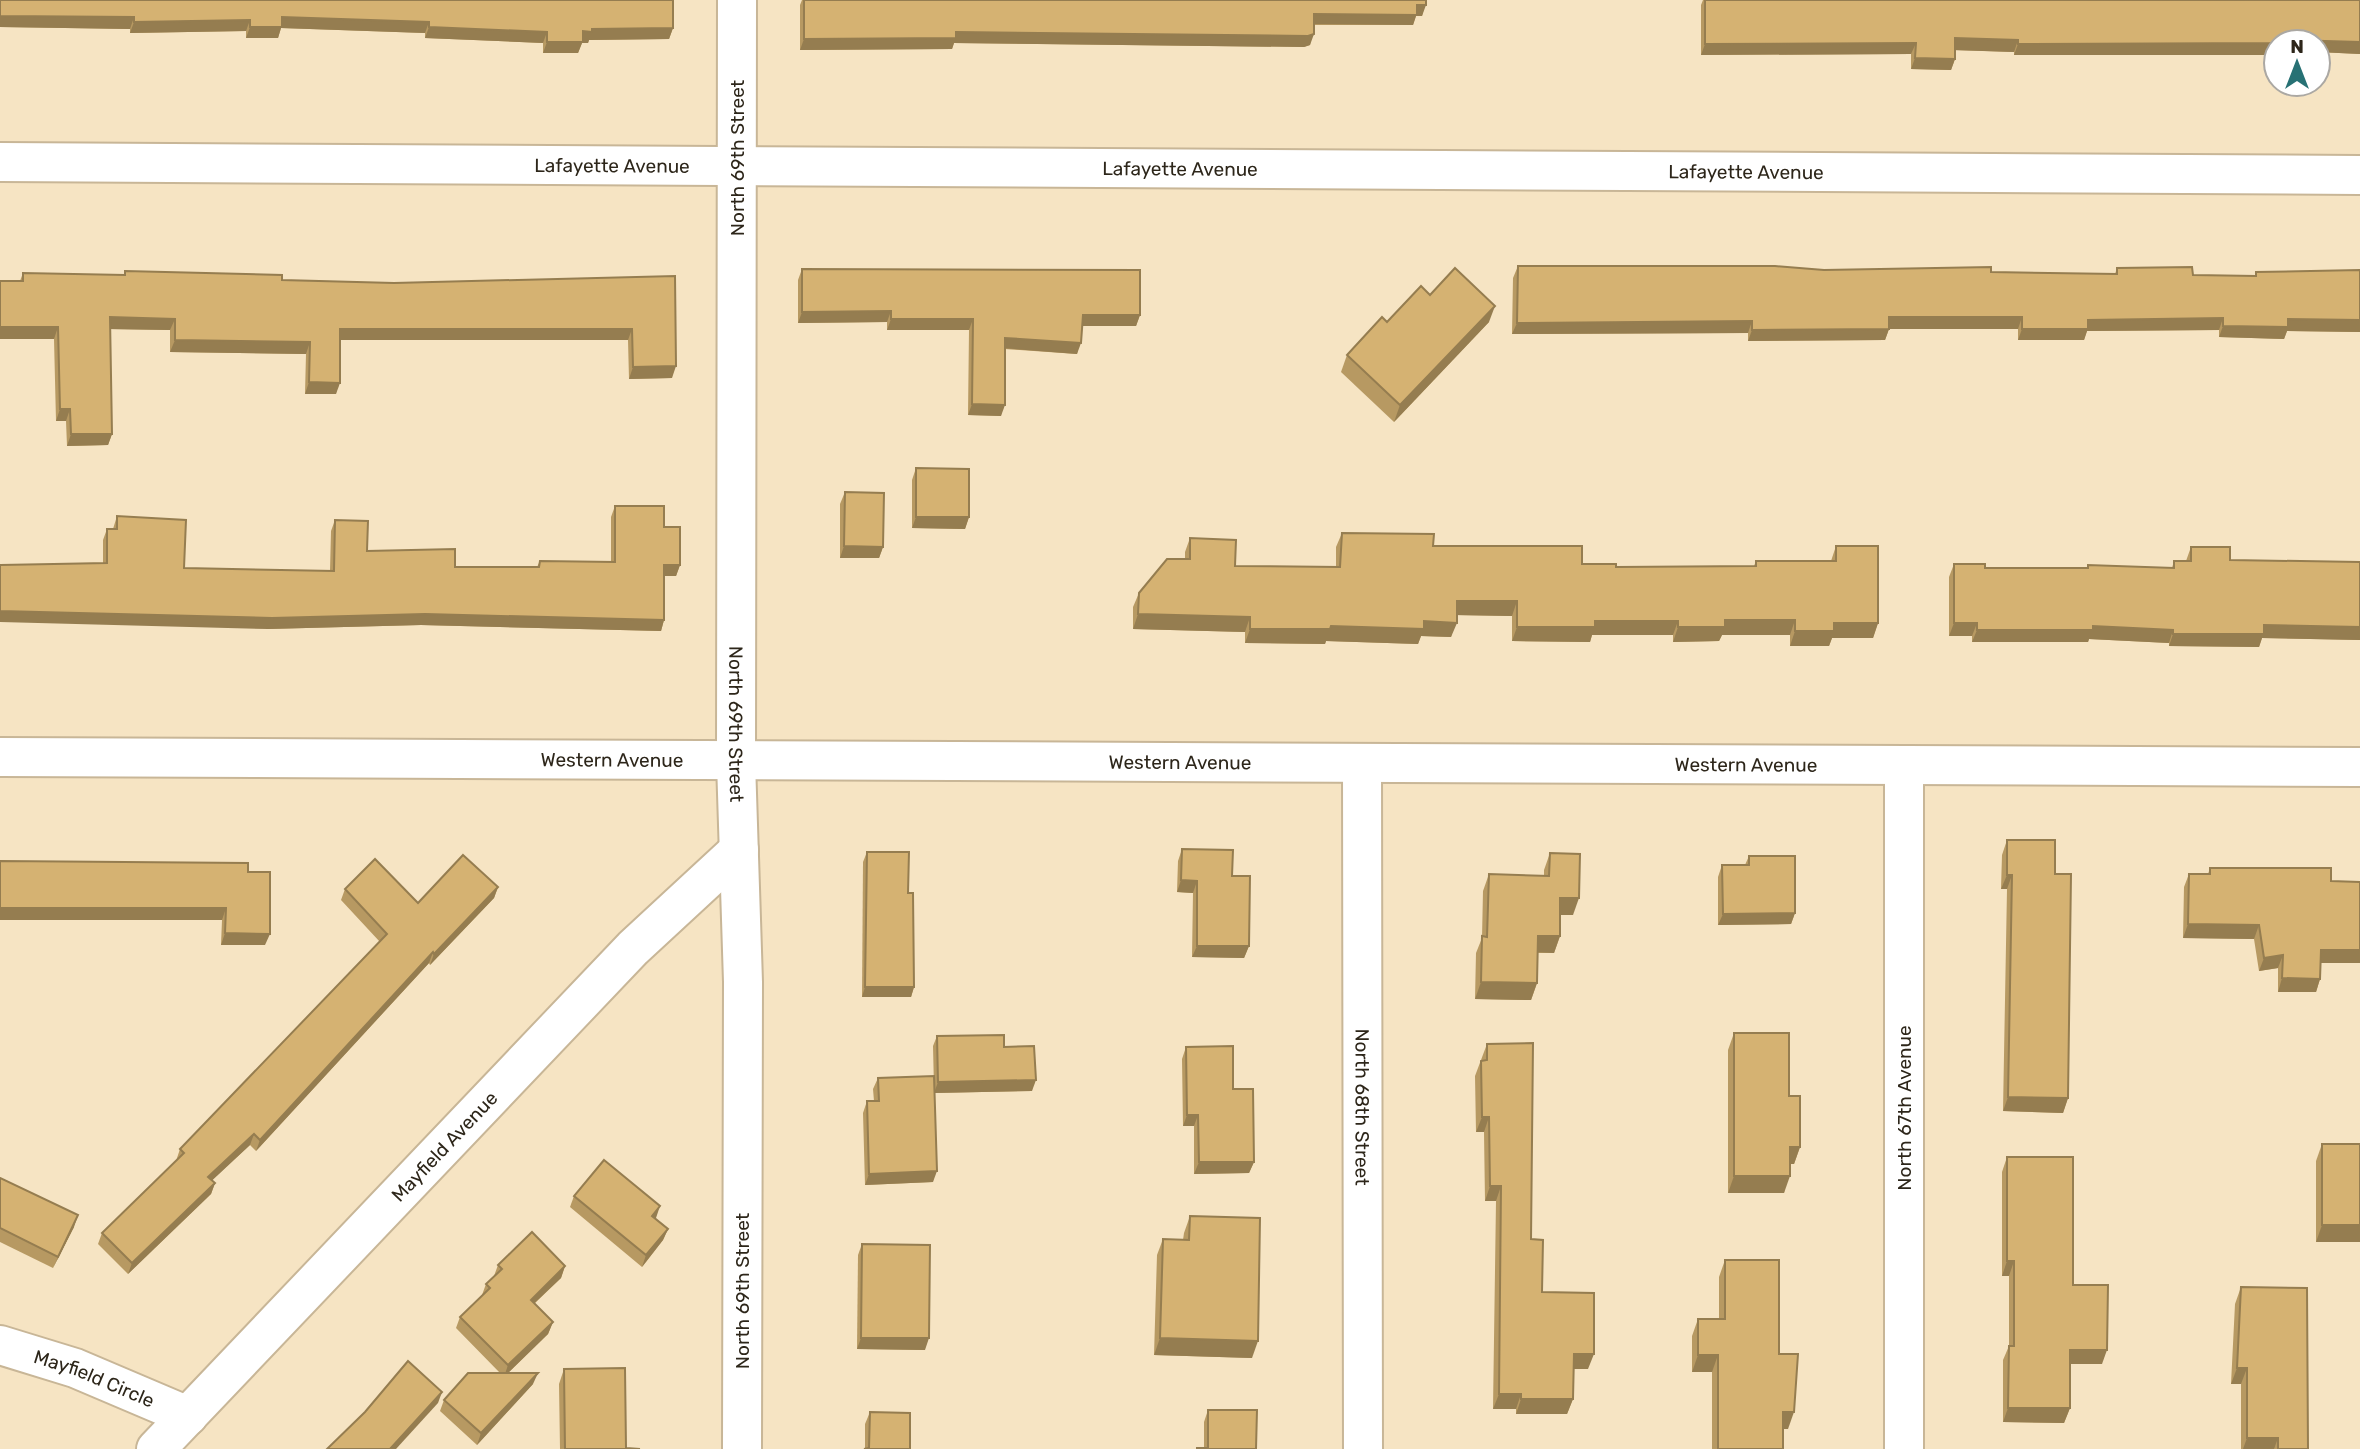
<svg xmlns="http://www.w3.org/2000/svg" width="2360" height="1449" font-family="Rubik,sans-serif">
  <rect width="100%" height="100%" fill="#f6e4c3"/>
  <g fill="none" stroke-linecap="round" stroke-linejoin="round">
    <!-- street casing -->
    <g stroke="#c8b697" stroke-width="42">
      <g id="street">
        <path id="s1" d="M737,0L736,762L743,982L742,1449"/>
        <path id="s2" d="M0,162L2360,175"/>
        <path id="s3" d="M1362,764L1363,1449"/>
        <path id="s4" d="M0,1345L75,1368L188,1416"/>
        <path id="s5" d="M156,1449L633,948L739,850"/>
        <polyline points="1904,1449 1904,767"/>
      </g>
    </g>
    <!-- secondary casing -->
    <g stroke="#c8b697" stroke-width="42">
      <g id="secondary">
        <path id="s6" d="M0,757L2360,767"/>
      </g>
    </g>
    <!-- street -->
    <use href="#street" stroke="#fff" stroke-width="38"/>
    <!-- secondary -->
    <use href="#secondary" stroke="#fff" stroke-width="38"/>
  </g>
  <!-- wall -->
  <g fill="#b79962">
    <polygon points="0,0 673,28 669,39 589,40 588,43 582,43 578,53 543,53 543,43 425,38 425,33 281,28 278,38 246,38 246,31 130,33 130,29 0,27"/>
    <polygon points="802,0 1426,0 1422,16 1416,16 1413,25 1314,25 1310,45 1304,47 954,43 952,49 800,50 800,5"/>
    <polygon points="1703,0 2360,0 2360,54 2318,52 2318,42 2014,55 2014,52 1955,50 1955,59 1951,70 1911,69 1911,54 1701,55 1701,5"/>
    <polygon points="1518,266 2115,274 2117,268 2193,275 2255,276 2256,272 2360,270 2360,332 2287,331 2284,339 2219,337 2219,330 2087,331 2084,340 2018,340 2018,329 1889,329 1885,340 1748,341 1748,333 1512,334 1513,278"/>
    <polygon points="802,269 1140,315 1136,326 1082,326 1077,354 1005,349 1001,416 968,415 969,330 887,330 887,322 798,323 798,280"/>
    <polygon points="125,271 282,280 394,283 675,276 672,378 629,379 628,340 340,340 336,394 305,394 306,354 170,352 170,330 110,329 112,434 108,445 67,446 66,421 56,421 54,339 0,339 0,281 20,281 23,273 124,275"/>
    <polygon points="1430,295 1489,322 1394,422 1341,372 1347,355 1387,322"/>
    <polygon points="916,468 969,517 965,529 912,528 912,480"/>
    <polygon points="845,492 883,547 879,558 840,558 840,504"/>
    <polygon points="615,506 664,527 680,565 676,576 664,576 664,620 661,631 421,625 268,629 103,563 103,540 107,529 113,529 117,516 184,568 330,571 331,531 335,520 367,551 455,567 537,567 540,561 611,562 611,517"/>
    <polygon points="1342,533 1433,546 1616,567 1754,566 1756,561 1831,561 1836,546 1878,623 1873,638 1832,638 1829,646 1790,646 1790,635 1722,635 1719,641 1673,642 1673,635 1592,635 1590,642 1512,641 1512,616 1457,615 1451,637 1421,636 1418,644 1326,641 1325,644 1245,643 1245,632 1133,629 1133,607 1139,593 1185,559 1185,552 1190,538 1235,566 1336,567 1336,547"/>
    <polygon points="2191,547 2230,560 2360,562 2360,640 2262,638 2259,647 2169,646 2169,643 2089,639 2088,642 1972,642 1972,636 1949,636 1949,577 1954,564 1985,568 2087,568 2088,565 2172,568 2174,561 2186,561"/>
    <polygon points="2007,840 2055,874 2068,1098 2063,1113 2003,1111 2007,889 2001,889 2002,855"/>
    <polygon points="1182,849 1232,876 1249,946 1244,958 1192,957 1193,893 1177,892 1178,861"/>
    <polygon points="867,852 914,987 911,997 862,997 863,862"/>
    <polygon points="1550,853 1573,915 1560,915 1560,936 1554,953 1538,953 1537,983 1531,1000 1475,999 1476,953 1482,938 1483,891 1489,874 1544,876 1544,870"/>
    <polygon points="1749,856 1795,913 1791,924 1718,925 1718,877 1722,865 1745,865"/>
    <polygon points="2210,868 2331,881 2321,963 2320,979 2316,992 2278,992 2278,968 2259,971 2254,939 2183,938 2184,887 2189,874 2208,874"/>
    <polygon points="248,872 265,945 221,945 222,920 0,920"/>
    <polygon points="498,887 494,898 430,965 429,963 256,1151 250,1145 212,1180 215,1183 211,1194 128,1274 98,1244 102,1233 176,1161 180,1149 380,942 341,900 345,889 418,903"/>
    <polygon points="1734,1033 1789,1096 1800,1147 1794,1164 1790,1164 1784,1193 1728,1193 1728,1050"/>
    <polygon points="937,1036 1004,1047 1032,1091 934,1093 933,1182 865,1185 863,1113 867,1101 874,1101 873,1089 878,1078 934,1088 933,1046"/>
    <polygon points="1487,1044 1542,1292 1588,1369 1574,1369 1573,1399 1567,1414 1516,1414 1516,1409 1493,1409 1496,1201 1485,1201 1484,1132 1476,1132 1475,1076"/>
    <polygon points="1186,1047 1233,1089 1254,1162 1249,1173 1194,1174 1194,1126 1183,1126 1182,1059"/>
    <polygon points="2322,1144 2360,1242 2316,1242 2316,1161"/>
    <polygon points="2007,1157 2073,1285 2102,1364 2070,1364 2070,1408 2064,1423 2003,1422 2003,1360 2009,1346 2009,1276 2002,1276 2002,1172"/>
    <polygon points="0,1178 74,1227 53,1268 0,1242"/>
    <polygon points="574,1196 655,1218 668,1229 663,1240 642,1267 570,1207"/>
    <polygon points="1190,1216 1252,1358 1154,1355 1157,1255 1163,1239 1183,1240 1184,1233"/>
    <polygon points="862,1244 925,1350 857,1349 858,1255"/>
    <polygon points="1725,1260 1779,1354 1788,1429 1783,1429 1783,1449 1712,1449 1712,1372 1692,1372 1692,1336 1698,1319 1719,1319 1719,1277"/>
    <polygon points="498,1265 565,1266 561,1278 534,1304 553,1322 548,1334 508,1373 533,1384 477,1445 440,1411 444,1400 500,1373 456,1328 460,1317 482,1295 486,1284 494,1276"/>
    <polygon points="2241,1287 2308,1449 2241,1449 2241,1384 2231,1384 2235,1304"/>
    <polygon points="564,1369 626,1448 640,1449 560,1449 559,1384"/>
    <polygon points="1208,1410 1256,1449 1204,1448 1204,1422"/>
    <polygon points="870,1412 910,1449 865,1448 865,1424"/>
  </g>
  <!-- shaded-wall -->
  <g fill="#957d50">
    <polygon points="1417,5 1426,5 1422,16 1416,16 1413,25 1311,24 1314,14"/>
    <polygon points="0,16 134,17 130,29 0,27"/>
    <polygon points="282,17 429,22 425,33 281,28 278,38 246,38 250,27"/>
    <polygon points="250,20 246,31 130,33 134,22"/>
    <polygon points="429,27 547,32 543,43 425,38"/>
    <polygon points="673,28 669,39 589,40 588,43 582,43 578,53 543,53 547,42 592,29"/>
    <polygon points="956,32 1314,34 1310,45 1304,47 954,43 952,49 800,50 804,39"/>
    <polygon points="1955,38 2018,40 2014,52 1951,50"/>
    <polygon points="2291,40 2360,42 2360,54 2318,52 2318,42 2290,42"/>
    <polygon points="1916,43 1911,54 1701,55 1705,44"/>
    <polygon points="2276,43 2276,55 2014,55 2018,44"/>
    <polygon points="1915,58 1955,59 1951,70 1911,69"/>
    <polygon points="1495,306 1489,322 1394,422 1400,405"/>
    <polygon points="891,311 887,322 798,323 802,312"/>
    <polygon points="1083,315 1140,315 1136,326 1079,326"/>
    <polygon points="110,317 175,319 170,330 106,329"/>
    <polygon points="1889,317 2022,317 2018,329 1889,329 1885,340 1748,341 1752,330"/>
    <polygon points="2223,318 2219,330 2087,331 2084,340 2018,340 2022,329 2088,320"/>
    <polygon points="891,319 973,319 969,330 887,330"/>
    <polygon points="2288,319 2360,320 2360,332 2287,331 2284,339 2219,337 2223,326"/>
    <polygon points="1752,321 1748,333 1512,334 1517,323"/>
    <polygon points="0,327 58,327 54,339 0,339"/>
    <polygon points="340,329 632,329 628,340 336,340"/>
    <polygon points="1005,338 1081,343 1077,354 1001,348"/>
    <polygon points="175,340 310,342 306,354 170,352"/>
    <polygon points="676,366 672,378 629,379 633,367"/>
    <polygon points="309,382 340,383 336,394 305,394"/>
    <polygon points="972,404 1005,405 1001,416 968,415"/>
    <polygon points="60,409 70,409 66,421 56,421"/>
    <polygon points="71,434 112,434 108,445 67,446"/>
    <polygon points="916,517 969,517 965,529 912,528"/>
    <polygon points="844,546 883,547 879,558 840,558"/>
    <polygon points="664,565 680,565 676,576 661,576"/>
    <polygon points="1457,601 1517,601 1512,616 1452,615"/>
    <polygon points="0,611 425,614 664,620 661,631 421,625 268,629 0,622"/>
    <polygon points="1138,614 1250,617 1245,632 1133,629"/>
    <polygon points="1725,620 1795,620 1790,635 1722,635 1719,641 1673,642 1678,627"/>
    <polygon points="1424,621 1457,623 1451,637 1421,636 1418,644 1326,641 1325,644 1245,643 1250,629"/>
    <polygon points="1595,621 1678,621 1673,635 1592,635 1590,642 1512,641 1517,627"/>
    <polygon points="1834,623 1878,623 1873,638 1832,638 1829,646 1790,646 1795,631"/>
    <polygon points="1954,623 1977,623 1972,636 1949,636"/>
    <polygon points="2264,625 2360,627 2360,640 2262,638 2259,647 2169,646 2173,634"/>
    <polygon points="2093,626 2173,630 2169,643 2089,639 2088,642 1972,642 1977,630"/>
    <polygon points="2007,875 2012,875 2007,889 2001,889"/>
    <polygon points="1181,880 1197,881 1193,893 1177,892"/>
    <polygon points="498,887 494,898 430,965 434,954"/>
    <polygon points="1560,898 1579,898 1573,915 1554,915"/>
    <polygon points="0,908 226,908 222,920 0,920"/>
    <polygon points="1795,913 1791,924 1718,925 1723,914"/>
    <polygon points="2188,924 2259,925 2254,939 2183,938"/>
    <polygon points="225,933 270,934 265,945 221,945"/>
    <polygon points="1538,936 1560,936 1554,953 1532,952"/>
    <polygon points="1197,946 1249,946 1244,958 1192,957"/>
    <polygon points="2321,950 2360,950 2360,963 2316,963"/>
    <polygon points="433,952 429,963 256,1151 260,1140"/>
    <polygon points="2283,955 2278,968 2259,971 2264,958"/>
    <polygon points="2282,978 2320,979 2316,992 2278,992"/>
    <polygon points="1481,982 1537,983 1531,1000 1475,999"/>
    <polygon points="865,987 914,987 911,997 862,997"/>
    <polygon points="1036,1080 1032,1091 934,1093 938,1082"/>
    <polygon points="2008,1097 2068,1098 2063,1113 2003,1111"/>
    <polygon points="1187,1115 1198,1115 1194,1126 1183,1126"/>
    <polygon points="1482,1117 1489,1117 1484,1132 1476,1132"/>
    <polygon points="254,1134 250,1145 204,1188 208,1177"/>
    <polygon points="1790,1147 1800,1147 1794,1164 1784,1164"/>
    <polygon points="1199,1162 1254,1162 1249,1173 1194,1174"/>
    <polygon points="937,1171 933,1182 865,1185 869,1174"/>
    <polygon points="1734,1176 1790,1176 1784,1193 1728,1193"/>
    <polygon points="215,1183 211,1194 128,1274 132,1263"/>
    <polygon points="1490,1186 1501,1186 1496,1201 1485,1201"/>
    <polygon points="660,1206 656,1218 648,1227 652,1216"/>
    <polygon points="78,1215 74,1227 53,1268 58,1257"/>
    <polygon points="2322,1225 2360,1225 2360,1242 2316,1242"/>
    <polygon points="668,1229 663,1240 642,1267 646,1255"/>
    <polygon points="2007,1261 2014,1261 2009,1276 2002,1276"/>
    <polygon points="565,1266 561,1278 526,1311 531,1300"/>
    <polygon points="553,1322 548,1334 504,1377 508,1365"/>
    <polygon points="861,1338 929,1338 925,1350 857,1349"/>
    <polygon points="1160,1338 1258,1341 1252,1358 1154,1355"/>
    <polygon points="2070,1350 2107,1350 2102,1364 2065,1364"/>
    <polygon points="1574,1354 1594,1354 1588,1369 1568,1369"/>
    <polygon points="1698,1355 1718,1355 1712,1372 1692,1372"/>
    <polygon points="2237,1368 2247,1368 2241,1384 2231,1384"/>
    <polygon points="538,1373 533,1384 477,1445 481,1433"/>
    <polygon points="442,1392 438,1403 396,1449 390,1449"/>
    <polygon points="1499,1394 1521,1394 1516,1409 1493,1409"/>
    <polygon points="1521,1399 1573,1399 1567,1414 1516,1414"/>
    <polygon points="2008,1408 2070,1408 2064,1423 2003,1422"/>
    <polygon points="1783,1412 1794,1412 1788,1429 1777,1429"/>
    <polygon points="2247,1438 2278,1438 2274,1449 2243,1449"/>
  </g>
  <!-- building -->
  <g fill="#d5b272" stroke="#957d50" stroke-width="2">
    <polygon points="0,0 673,0 673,28 592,29 592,32 583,31 583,42 547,42 547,32 429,27 429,22 282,17 282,27 250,27 250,20 134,22 134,17 0,16"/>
    <polygon points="804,0 1426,0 1426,5 1417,5 1417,15 1314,14 1314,34 1308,36 956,32 956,38 804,39"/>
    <polygon points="1705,0 2360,0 2360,42 2291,40 2291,42 2276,42 2276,43 2018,44 2018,40 1955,38 1955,59 1915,58 1916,43 1705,44"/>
    <polygon points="1518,266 1775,266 1824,270 1991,267 1991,272 2117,274 2117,268 2192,267 2193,275 2256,276 2256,272 2360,270 2360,320 2288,319 2288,327 2223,326 2223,318 2088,320 2088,329 2022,329 2022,317 1889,317 1889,329 1752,330 1752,321 1517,323"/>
    <polygon points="1455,268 1495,306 1400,405 1347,355 1382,317 1387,322 1421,286 1430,295"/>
    <polygon points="802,269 1140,270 1140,315 1083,315 1081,343 1005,338 1005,405 972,404 973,319 891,319 891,311 802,312"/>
    <polygon points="125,271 282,275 282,280 394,283 675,276 676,366 633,367 632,329 340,329 340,383 309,382 310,342 175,340 175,319 110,317 112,434 71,434 70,409 60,409 58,327 0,327 0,281 23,281 23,273 125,275"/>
    <polygon points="916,468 969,469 969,517 916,517"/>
    <polygon points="845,492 884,493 883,547 844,546"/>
    <polygon points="615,506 664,506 664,527 680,527 680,565 664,565 664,620 425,614 272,618 0,611 0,565 107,563 107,529 117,529 117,516 186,520 184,568 334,571 335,520 368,521 367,551 455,549 455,567 539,567 540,561 615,562"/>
    <polygon points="1342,533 1434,534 1433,546 1582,546 1582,564 1616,564 1616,567 1756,566 1756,561 1836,561 1836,546 1878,546 1878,623 1834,623 1834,631 1795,631 1795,620 1725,620 1725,627 1678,627 1678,621 1595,621 1595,627 1517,627 1517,601 1457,601 1457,623 1424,621 1424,629 1331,626 1330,629 1250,629 1250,617 1138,614 1139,593 1167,559 1190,559 1190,538 1236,540 1235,566 1340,567"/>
    <polygon points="2191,547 2230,547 2230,560 2360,562 2360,627 2264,625 2264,634 2173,634 2173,630 2093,626 2093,630 1977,630 1977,623 1954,623 1954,564 1985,564 1985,568 2088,568 2088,565 2174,568 2174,561 2191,561"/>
    <polygon points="2007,840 2055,840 2055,874 2071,874 2068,1098 2008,1097 2012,875 2007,875"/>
    <polygon points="1182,849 1233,850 1232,876 1250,876 1249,946 1197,946 1197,881 1181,880"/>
    <polygon points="867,852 909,852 908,893 913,893 914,987 865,987"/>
    <polygon points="1550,853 1580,854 1579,898 1560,898 1560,936 1538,936 1537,983 1481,982 1482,936 1487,937 1489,874 1549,876"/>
    <polygon points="463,855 498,887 434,954 433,952 260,1140 254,1134 208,1177 215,1183 132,1263 102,1233 184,1153 180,1149 387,934 345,889 375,859 418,903"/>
    <polygon points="1749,856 1795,856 1795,913 1723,914 1722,865 1749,865"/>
    <polygon points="0,861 248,863 248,872 270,872 270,934 225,933 226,908 0,908"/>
    <polygon points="2210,868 2331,868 2331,881 2360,882 2360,950 2321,950 2320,979 2282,978 2283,955 2264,958 2259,925 2188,924 2189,874 2210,874"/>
    <polygon points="1734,1033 1789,1033 1789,1096 1800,1096 1800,1147 1790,1147 1790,1176 1734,1176"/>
    <polygon points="1004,1035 1004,1047 1034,1046 1036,1080 938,1082 937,1036"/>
    <polygon points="1533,1043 1531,1239 1543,1240 1542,1292 1594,1293 1594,1354 1574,1354 1573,1399 1521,1399 1521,1394 1499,1394 1501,1186 1490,1186 1489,1117 1482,1117 1481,1061 1487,1060 1487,1044"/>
    <polygon points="1233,1046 1233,1089 1253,1089 1254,1162 1199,1162 1198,1115 1187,1115 1186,1047"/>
    <polygon points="934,1076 937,1171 869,1174 867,1101 879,1101 878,1078"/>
    <rect x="2322" y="1144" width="38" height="81"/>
    <polygon points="2007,1157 2073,1157 2073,1285 2108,1285 2107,1350 2070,1350 2070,1408 2008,1408 2009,1346 2014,1346 2014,1261 2007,1261"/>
    <polygon points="604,1160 660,1206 652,1216 668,1229 646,1255 574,1196"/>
    <polygon points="0,1178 78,1215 58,1257 0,1228"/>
    <polygon points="1190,1216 1260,1218 1258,1341 1160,1338 1163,1239 1189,1240"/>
    <polygon points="532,1232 565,1266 531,1300 553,1322 508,1365 460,1317 490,1288 486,1284 502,1269 498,1265"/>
    <polygon points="862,1244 930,1245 929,1338 861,1338"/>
    <polygon points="1725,1260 1779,1260 1779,1354 1798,1354 1794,1412 1783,1412 1783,1449 1718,1449 1718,1355 1698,1355 1698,1319 1725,1319"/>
    <polygon points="2241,1287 2307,1288 2308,1449 2278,1449 2278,1438 2247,1438 2247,1368 2237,1368"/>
    <polygon points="408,1361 442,1392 390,1449 327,1449 365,1412"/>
    <polygon points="625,1368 626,1448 640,1449 565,1449 564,1369"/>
    <polygon points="468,1373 538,1373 481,1433 444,1400"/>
    <polygon points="1208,1410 1257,1410 1256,1449 1197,1449 1197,1448 1208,1448"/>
    <polygon points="870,1412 910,1413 910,1449 864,1449 869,1448"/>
  </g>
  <g text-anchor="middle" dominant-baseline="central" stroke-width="6" stroke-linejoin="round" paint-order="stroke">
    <!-- street labels -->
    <g font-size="19" fill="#2d261a" stroke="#fff">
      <text transform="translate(737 158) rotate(-90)">North 69th Street</text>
      <text stroke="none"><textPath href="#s2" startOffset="612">Lafayette Avenue</textPath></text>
      <text stroke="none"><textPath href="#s2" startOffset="1180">Lafayette Avenue</textPath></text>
      <text stroke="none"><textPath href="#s2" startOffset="1746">Lafayette Avenue</textPath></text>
      <text stroke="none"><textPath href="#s1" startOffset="724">North 69th Street</textPath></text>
      <text stroke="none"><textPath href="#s6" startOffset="612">Western Avenue</textPath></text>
      <text stroke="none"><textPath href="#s6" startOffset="1180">Western Avenue</textPath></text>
      <text stroke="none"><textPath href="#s6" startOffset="1746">Western Avenue</textPath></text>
      <text stroke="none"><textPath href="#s3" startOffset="343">North 68th Street</textPath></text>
      <text transform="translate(1904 1108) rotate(-90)">North 67th Avenue</text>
      <text stroke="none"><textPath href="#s5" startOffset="418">Mayfield Avenue</textPath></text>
      <text transform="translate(742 1291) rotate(-90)">North 69th Street</text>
      <text stroke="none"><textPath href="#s4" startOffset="100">Mayfield Circle</textPath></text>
    </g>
  </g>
  <!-- north arrow -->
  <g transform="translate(2297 63)"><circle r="33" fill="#ffffff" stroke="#aba8a3" stroke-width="2"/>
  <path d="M0-5L12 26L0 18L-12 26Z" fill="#277174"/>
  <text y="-10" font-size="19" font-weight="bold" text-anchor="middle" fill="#2d261a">N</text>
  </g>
</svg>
